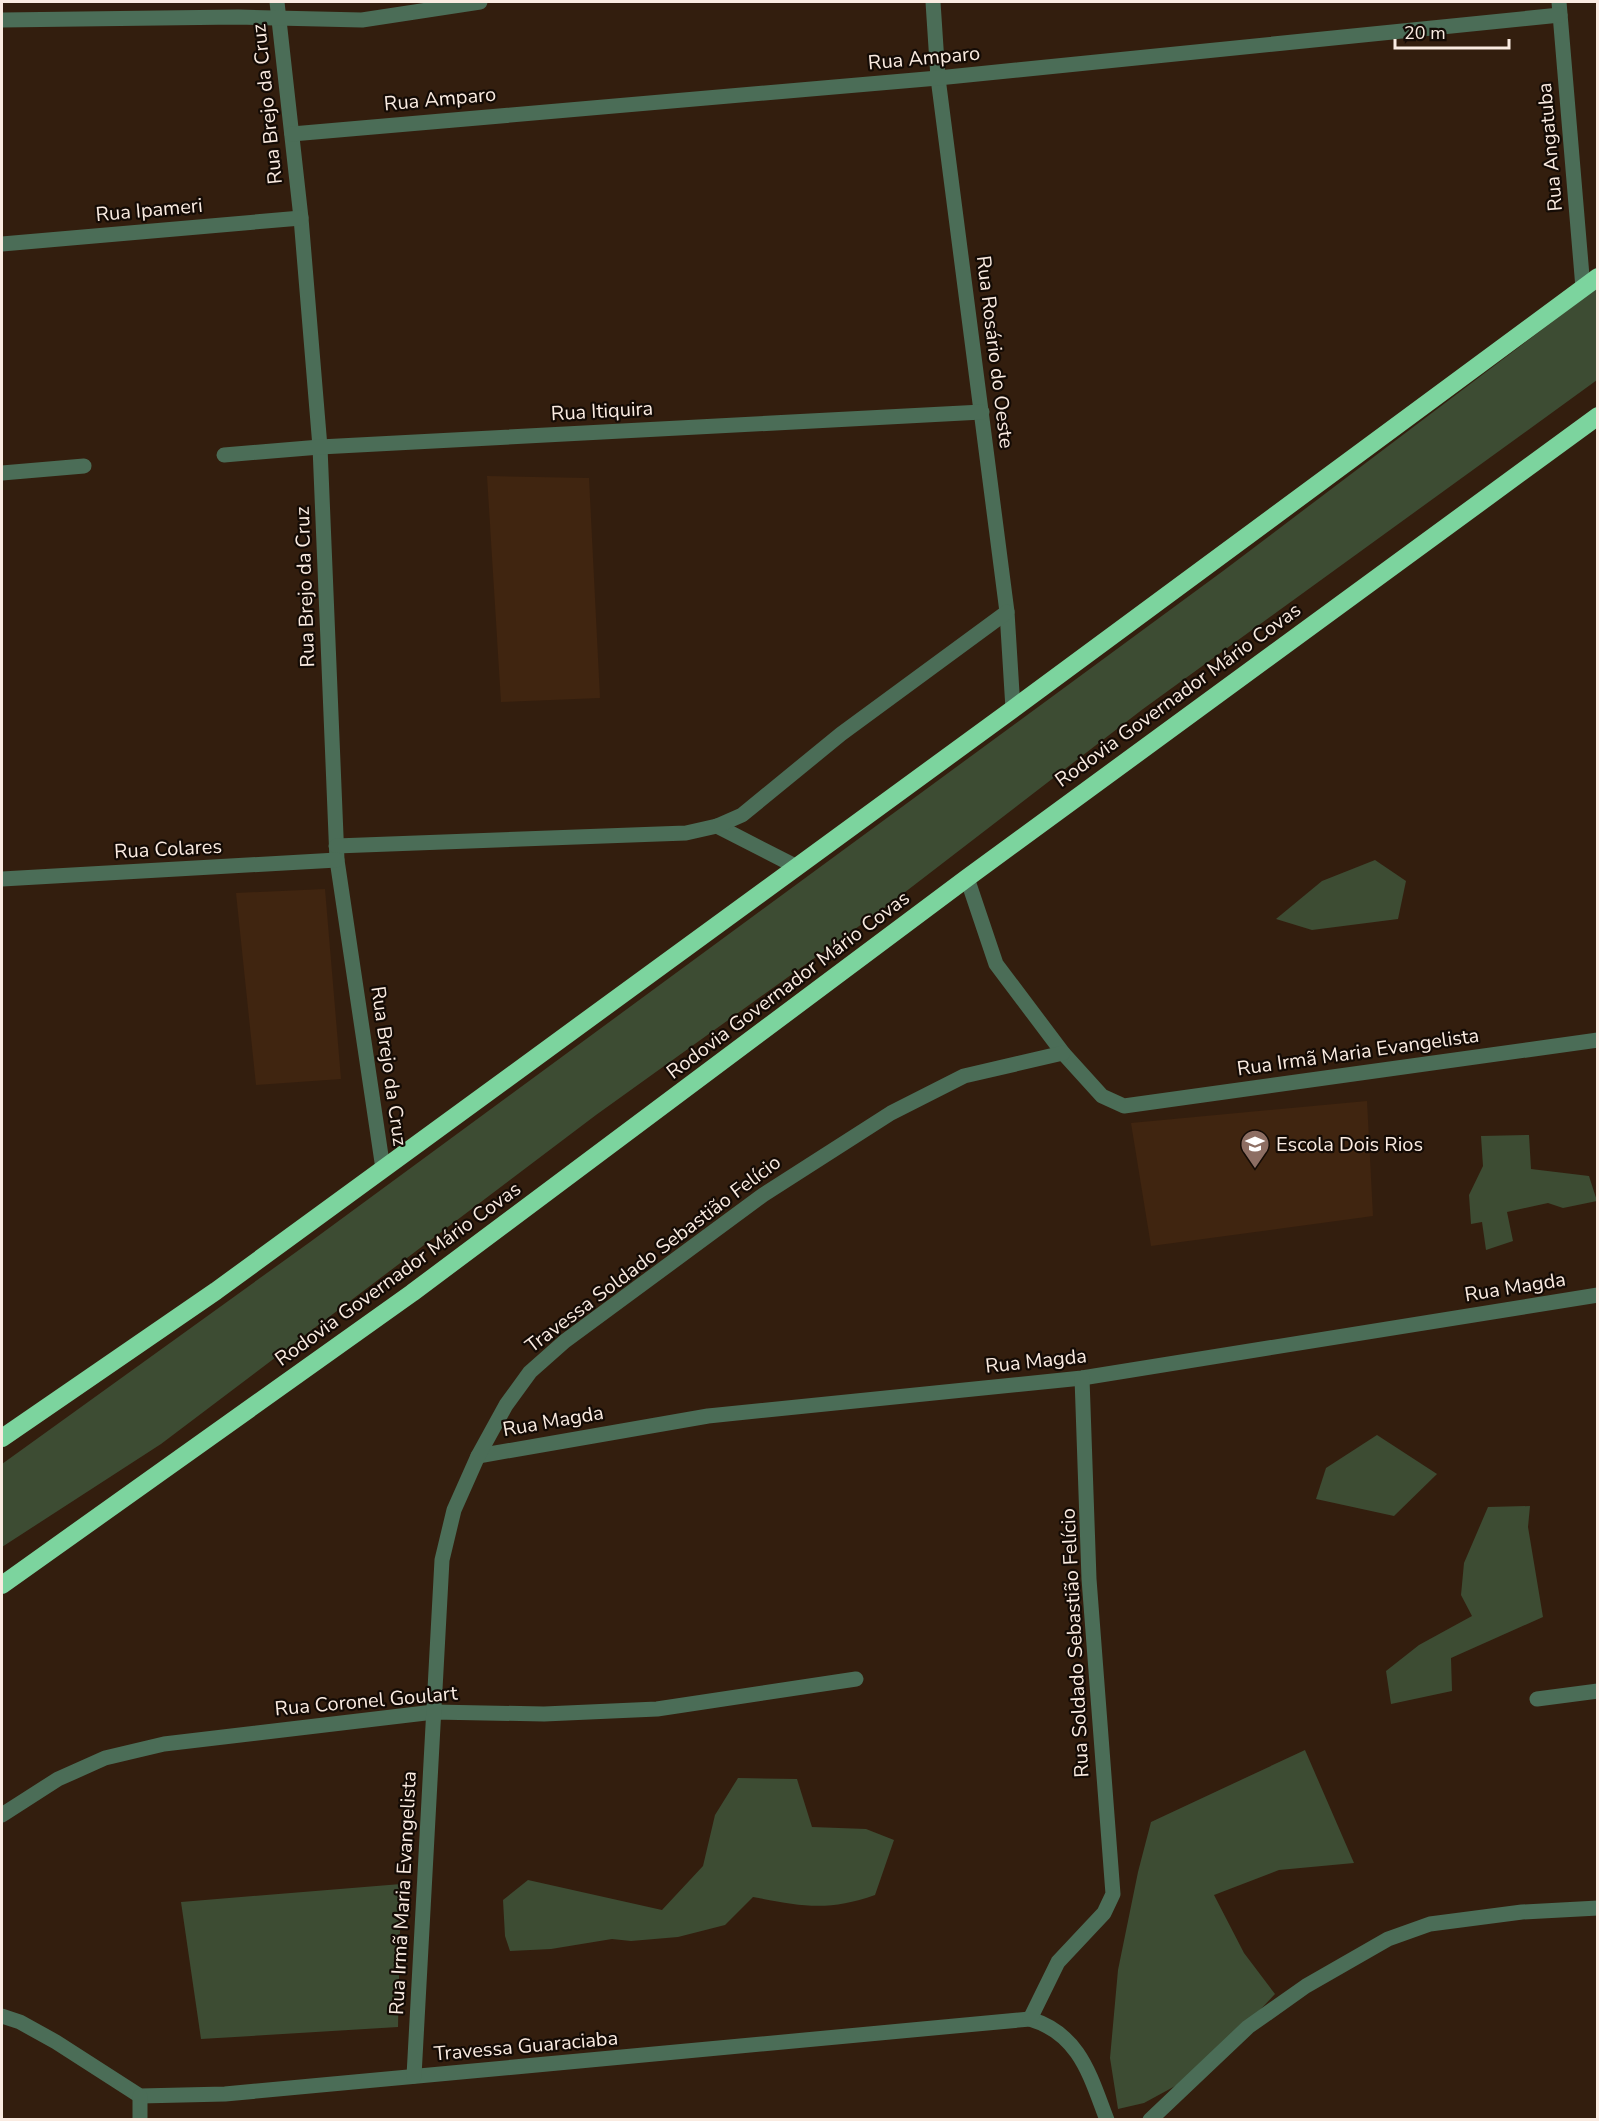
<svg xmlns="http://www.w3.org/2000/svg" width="1599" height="2121" font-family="'Nunito Sans',sans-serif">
  <rect width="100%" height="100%" fill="#331e0e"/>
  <!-- built -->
  <g fill="#402510">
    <polygon points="487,476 589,478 600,698 501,702"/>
    <polygon points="325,889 341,1079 256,1085 236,893"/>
    <polygon points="1367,1101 1373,1216 1151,1246 1131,1123"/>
  </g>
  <!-- green -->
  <g fill="#3d4c33">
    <polygon points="1597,288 1597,380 1143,709 887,906 596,1115 161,1444 2,1547 2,1464 310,1242 1223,571"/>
    <polygon points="1375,860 1406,881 1398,919 1312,930 1276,919 1322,881"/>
    <polygon points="1529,1135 1531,1169 1589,1176 1597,1201 1563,1208 1548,1203 1507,1212 1513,1241 1486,1250 1482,1222 1471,1224 1469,1195 1483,1166 1481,1136"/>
    <polygon points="1377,1435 1437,1474 1394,1516 1316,1499 1326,1468"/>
    <polygon points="1530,1506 1528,1527 1543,1617 1451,1658 1452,1691 1391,1704 1386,1671 1419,1645 1472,1616 1461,1595 1464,1563 1488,1507"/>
    <polygon points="1305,1750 1354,1863 1279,1870 1214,1895 1244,1953 1275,1994 1201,2072 1144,2103 1118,2109 1110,2058 1118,1970 1138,1872 1151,1822"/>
    <path d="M738,1778L797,1779L812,1827L866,1829L894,1840L875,1895C828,1912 800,1906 753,1897L725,1925L678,1937L631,1941L612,1939L551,1949L510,1951L505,1936L503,1900L528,1880L662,1910L703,1866L715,1815Z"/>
    <polygon points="401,1884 398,2027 201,2039 181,1902"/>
  </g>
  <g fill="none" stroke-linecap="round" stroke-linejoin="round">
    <!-- street -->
    <g stroke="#4b6d57" stroke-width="15">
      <polyline points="277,2 301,218 320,447 337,860 383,1169"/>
      <polyline points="933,2 938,78 1007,612 1013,709"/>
      <polyline points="1559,2 1583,288"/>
      <polyline points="2,20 238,17 362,20 480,2"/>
      <polyline points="292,134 938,78 1560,15"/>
      <polyline points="2,244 301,218"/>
      <polyline points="224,455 320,447 982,412"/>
      <polyline points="2,473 84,466"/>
      <polyline points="717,826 797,867"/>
      <polyline points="336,846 686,833 717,826 742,815 841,734 1007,612"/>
      <polyline points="967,878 996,964 1063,1053 1102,1096 1124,1106 1598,1040"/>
      <polyline points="2,879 337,860"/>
      <polyline points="478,1456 708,1416 1082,1378 1598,1295"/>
      <polyline points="1537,1699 1598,1691"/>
      <polyline points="2,1815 58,1779 105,1758 164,1744 434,1712 544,1714 657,1709 856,1679"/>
      <path d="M2,2016L20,2022L56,2042L140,2096L225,2094L1030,2019C1080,2034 1090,2076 1107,2120"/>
      <polyline points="1030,2019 1058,1962 1104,1913 1113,1894 1089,1579 1082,1378"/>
      <polyline points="414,2076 442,1560 454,1510 478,1456 506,1405 530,1372 565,1341 763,1195 891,1113 964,1076 1063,1053"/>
      <polyline points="140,2120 140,2096"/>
      <polyline points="1150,2120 1248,2027 1306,1986 1388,1939 1430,1924 1522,1912 1598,1908"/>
    </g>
    <!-- highway -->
    <g stroke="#7cd49e" stroke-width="18">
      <polyline points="2,1438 216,1291 1013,709 1598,277"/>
      <polyline points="2,1585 412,1293 967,878 1598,416"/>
    </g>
  </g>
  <!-- icons -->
  <defs>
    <g id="school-pin" transform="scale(1.5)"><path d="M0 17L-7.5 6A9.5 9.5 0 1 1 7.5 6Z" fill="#8d6e63" stroke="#140b05"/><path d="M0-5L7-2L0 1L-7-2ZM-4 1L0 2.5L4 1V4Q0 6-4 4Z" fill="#fff"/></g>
  </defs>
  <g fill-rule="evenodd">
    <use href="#school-pin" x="1255" y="1144"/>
  </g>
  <g text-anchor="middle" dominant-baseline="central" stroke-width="4.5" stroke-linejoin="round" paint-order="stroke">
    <!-- street labels -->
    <g font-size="20" fill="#faebe1" stroke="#140b05">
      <text transform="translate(924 58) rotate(-5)">Rua Amparo</text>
      <text transform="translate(440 99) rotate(-5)">Rua Amparo</text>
      <text transform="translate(267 104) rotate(-96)">Rua Brejo da Cruz</text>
      <text transform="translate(1550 147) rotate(-95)">Rua Angatuba</text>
      <text transform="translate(149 210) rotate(-5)">Rua Ipameri</text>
      <text transform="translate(995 352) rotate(83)">Rua Rosário do Oeste</text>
      <text transform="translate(602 411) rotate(-3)">Rua Itiquira</text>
      <text transform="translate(305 587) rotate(-92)">Rua Brejo da Cruz</text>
      <text transform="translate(1178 695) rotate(-36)">Rodovia Governador Mário Covas</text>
      <text transform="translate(168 849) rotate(-3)">Rua Colares</text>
      <text transform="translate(788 985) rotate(-37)">Rodovia Governador Mário Covas</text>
      <text transform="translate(1358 1052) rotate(-8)">Rua Irmã Maria Evangelista</text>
      <text transform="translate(389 1066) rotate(82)">Rua Brejo da Cruz</text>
      <text transform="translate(653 1254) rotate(-37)">Travessa Soldado Sebastião Felício</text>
      <text transform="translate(398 1274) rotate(-36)">Rodovia Governador Mário Covas</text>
      <text transform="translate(1515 1287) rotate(-9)">Rua Magda</text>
      <text transform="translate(1036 1361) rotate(-6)">Rua Magda</text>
      <text transform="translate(553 1421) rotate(-10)">Rua Magda</text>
      <text transform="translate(1075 1643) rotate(-93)">Rua Soldado Sebastião Felício</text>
      <text transform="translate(366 1701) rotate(-5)">Rua Coronel Goulart</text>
      <text transform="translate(403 1893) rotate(-87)">Rua Irmã Maria Evangelista</text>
      <text transform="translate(526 2046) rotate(-5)">Travessa Guaraciaba</text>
    </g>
    <!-- poi labels -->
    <g font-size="20" fill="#faebe1" stroke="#140b05" text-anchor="start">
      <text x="1276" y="1144">Escola Dois Rios</text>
    </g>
  </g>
  <!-- border -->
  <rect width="1599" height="2121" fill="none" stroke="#faebe1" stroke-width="6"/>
  <!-- scale -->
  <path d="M1395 39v9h114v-9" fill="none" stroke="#faebe1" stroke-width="3"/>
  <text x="1404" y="39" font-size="18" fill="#faebe1" stroke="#140b05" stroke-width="4.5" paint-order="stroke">20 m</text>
</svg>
